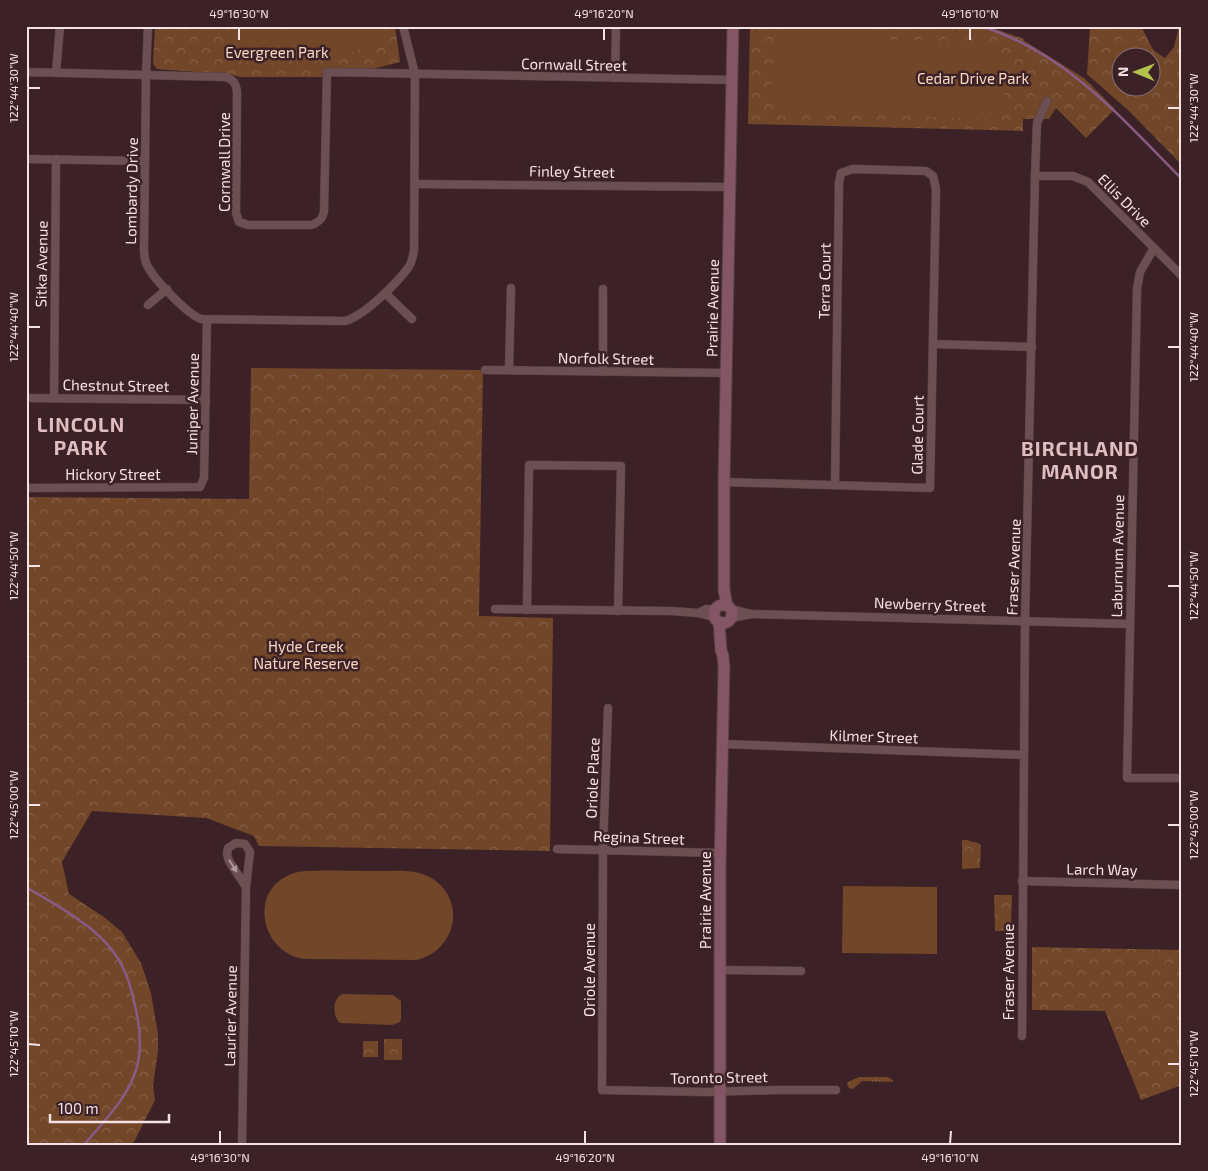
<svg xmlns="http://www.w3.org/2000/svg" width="1208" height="1171" font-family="'Exo 2',sans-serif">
  <defs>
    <pattern id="grass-tufts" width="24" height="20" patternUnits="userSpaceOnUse" patternTransform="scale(1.25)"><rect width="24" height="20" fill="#714629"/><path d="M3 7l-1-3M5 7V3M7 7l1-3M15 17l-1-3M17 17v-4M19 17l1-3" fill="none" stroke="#866048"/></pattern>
    <pattern id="forest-crowns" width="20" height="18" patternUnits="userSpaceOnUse" patternTransform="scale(1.25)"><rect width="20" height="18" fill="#714629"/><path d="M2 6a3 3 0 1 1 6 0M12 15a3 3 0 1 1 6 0" fill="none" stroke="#866048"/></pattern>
  </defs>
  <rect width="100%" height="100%" fill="#3c2226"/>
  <!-- grass -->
  <polygon fill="url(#grass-tufts)" points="859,1077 888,1077 893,1080 893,1082 862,1081 853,1089 849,1088 847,1085 848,1082"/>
  <!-- forest -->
  <g fill="url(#forest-crowns)" fill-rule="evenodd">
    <polygon points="155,26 395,26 400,62 373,69 327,72 322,77 240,77 233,75 157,69 153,64"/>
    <polygon points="750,26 987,26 1024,39 1023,40 1084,78 1115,109 1086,138 1056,108 1049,119 1023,119 1023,131 748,124"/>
    <path d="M1090,26H1141L1153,50L1165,58L1174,47L1179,26H1182V165L1130,112L1087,74ZM1120,58H1150V88H1120Z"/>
    <polygon points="251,368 483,370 479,616 553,618 550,851 259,846 254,836 206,818 92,811 62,862 69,894 104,917 122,932 141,963 151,993 158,1034 158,1051 153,1086 155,1100 135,1140 131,1145 26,1145 26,497 249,499"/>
    <path d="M962,840H968C972,843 977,841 981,845L980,868L962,869Z"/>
    <polygon points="994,895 1012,895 1011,924 1006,931 995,931"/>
    <polygon points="1032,947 1182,950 1182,1085 1141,1100 1105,1011 1032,1010"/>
    <rect x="384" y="1039" width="18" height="21"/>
    <rect x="363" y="1041" width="15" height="16"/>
  </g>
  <!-- pitch -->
  <g fill="#714629">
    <polygon points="240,26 284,26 283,63 239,62"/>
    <polygon points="291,26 381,26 384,36 380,44 347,53 294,63 289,42"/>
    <polygon points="781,26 868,26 880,39 972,42 1005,55 1004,114 998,119 983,119 823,113 822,109 777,111 773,106 772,84"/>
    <path d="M310,871C333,870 356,871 379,871C394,871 411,869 425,875C437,879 447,890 451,902C454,911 454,922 450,932C444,946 432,957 416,960L305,959C263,954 248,895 287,876C294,872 302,871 310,871Z"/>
    <polygon points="843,886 937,887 937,954 842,953"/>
    <path d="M343,994L393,995L401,1001V1019L400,1022L392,1025L340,1023C332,1016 332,998 343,994Z"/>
  </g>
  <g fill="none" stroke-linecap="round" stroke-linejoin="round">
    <!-- stream -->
    <g stroke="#895a86" stroke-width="2.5">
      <path d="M981,26C1068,54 1120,117 1182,179"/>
      <path d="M26,887C61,908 107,931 124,970C130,982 133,996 136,1010C140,1028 142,1051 136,1070C127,1099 103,1122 84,1145"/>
    </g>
    <!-- minor casing -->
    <g stroke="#543f42" stroke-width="9">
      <g id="minor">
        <path d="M148,26L146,75L144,248C144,254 144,261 148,267C155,280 187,314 201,319L345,321C364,316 396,284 408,268C412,263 413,256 414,250L415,74L403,26"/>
        <path d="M26,72L225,77C233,79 236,83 237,92L236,213L239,222L248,225H311C318,223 322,220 324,212L327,72L732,80"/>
        <polyline points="56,73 60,26"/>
        <polyline points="615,78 616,26"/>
        <polyline points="26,159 145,161"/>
        <polyline points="1035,176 1073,176 1088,182 1182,276"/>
        <polyline points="414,184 730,187"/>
        <polyline points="1154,248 1140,272 1137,289 1127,778 1182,778"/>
        <polyline points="603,289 603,372"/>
        <polyline points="385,293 412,319"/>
        <polyline points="148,305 167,289"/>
        <polyline points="933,344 1032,347"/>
        <polyline points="485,370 726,373"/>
        <polyline points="509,370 511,288"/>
        <polyline points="26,398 206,400"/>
        <polyline points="54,398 56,159"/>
        <polyline points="724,482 930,488 936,189 933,176 926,171 853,169 841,173 839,183 835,485"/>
        <polyline points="26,488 200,487 204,478 207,320"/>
        <polyline points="495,609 671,611 698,613 714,617"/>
        <polyline points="731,609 751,614 1130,624"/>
        <polyline points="527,610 529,465 621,466 618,611"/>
        <polyline points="698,613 706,609 714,610"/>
        <polyline points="731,618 751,614"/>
        <polyline points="608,708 603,850 602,1090 707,1092 776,1090 836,1090"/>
        <polyline points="723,744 1024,755"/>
        <polyline points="557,849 720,853"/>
        <polyline points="1022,881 1182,885"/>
        <polyline points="720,970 801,971"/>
        <polyline points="1022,1036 1025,622 1035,176 1037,123 1047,101"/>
        <polyline points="242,1145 246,887 250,852 245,844 236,843 228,848 227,854 229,861 246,887"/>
      </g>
    </g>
    <!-- secondary casing -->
    <g stroke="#543f42" stroke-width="13">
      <g id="secondary">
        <circle cx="723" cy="614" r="9"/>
        <polyline points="727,605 724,590 724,482 733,26"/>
        <polyline points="719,622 721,650 723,656 724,667 720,868 720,1145"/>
      </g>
    </g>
    <!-- minor -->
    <use href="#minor" stroke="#6c4f52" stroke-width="8"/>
    <!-- secondary -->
    <use href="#secondary" stroke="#845665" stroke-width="11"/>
  </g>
  <!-- one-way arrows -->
  <defs><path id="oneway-solid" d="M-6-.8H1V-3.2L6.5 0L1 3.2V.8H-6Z" transform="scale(1.25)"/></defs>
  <use fill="#b0989b" href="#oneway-solid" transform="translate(233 866) rotate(57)"/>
  <!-- ticks -->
  <path fill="none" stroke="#f4e2e4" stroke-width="2" d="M239,40V28M604,40V28M970,40V28M28,88H40M1168,108H1180M28,327H40M1168,347H1180M28,566H40M1168,586H1180M28,805H40M1168,825H1180M28,1044L40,1045M1168,1064H1180M220,1144V1131M585,1144V1131M950,1144L951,1131"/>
  <g text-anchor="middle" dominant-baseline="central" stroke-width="5" stroke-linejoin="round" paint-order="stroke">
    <!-- park labels -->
    <g font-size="15" fill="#f8d6c1" stroke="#3c2226">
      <text x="277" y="52">Evergreen Park</text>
      <text x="973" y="78">Cedar Drive Park</text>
      <text x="306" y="646">Hyde Creek<tspan x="306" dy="17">Nature Reserve</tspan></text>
    </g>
    <!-- street labels -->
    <g font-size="15" fill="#f4e2e4" stroke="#3c2226">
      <text transform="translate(574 64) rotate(1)">Cornwall Street</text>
      <text transform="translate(224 162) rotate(-90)">Cornwall Drive</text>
      <text transform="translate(572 171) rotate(1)">Finley Street</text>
      <text transform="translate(131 191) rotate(-89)">Lombardy Drive</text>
      <text transform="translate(1125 200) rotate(45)">Ellis Drive</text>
      <text transform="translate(41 264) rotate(-89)">Sitka Avenue</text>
      <text transform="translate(824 281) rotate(-89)">Terra Court</text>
      <text transform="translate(712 308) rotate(-89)">Prairie Avenue</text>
      <text transform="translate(606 358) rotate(1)">Norfolk Street</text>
      <text transform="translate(116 385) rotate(1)">Chestnut Street</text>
      <text transform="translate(192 404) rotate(-89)">Juniper Avenue</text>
      <text transform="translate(917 435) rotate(-89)">Glade Court</text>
      <text x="113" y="474">Hickory Street</text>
      <text transform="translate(1117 556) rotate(-89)">Laburnum Avenue</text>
      <text transform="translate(1013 567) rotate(-88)">Fraser Avenue</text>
      <text transform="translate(930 604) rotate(2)">Newberry Street</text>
      <text transform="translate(874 736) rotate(2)">Kilmer Street</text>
      <text transform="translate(592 778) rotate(-88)">Oriole Place</text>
      <text transform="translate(639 837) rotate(2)">Regina Street</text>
      <text transform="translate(1102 869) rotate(1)">Larch Way</text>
      <text transform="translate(705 900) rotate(-90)">Prairie Avenue</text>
      <text transform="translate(589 970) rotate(-90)">Oriole Avenue</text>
      <text transform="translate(1008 972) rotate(-90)">Fraser Avenue</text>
      <text transform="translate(230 1016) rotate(-89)">Laurier Avenue</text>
      <text transform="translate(719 1077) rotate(-1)">Toronto Street</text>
    </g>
    <!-- district labels -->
    <g font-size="20" font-weight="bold" letter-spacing="1" fill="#e0bdc1" stroke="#3c2226">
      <text x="81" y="424">LINCOLN<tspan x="81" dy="23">PARK</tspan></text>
      <text x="1080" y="448">BIRCHLAND<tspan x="1080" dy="23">MANOR</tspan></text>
    </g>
  </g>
  <!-- border -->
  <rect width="1208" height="1171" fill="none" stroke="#3c2226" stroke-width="55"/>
  <!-- north arrow -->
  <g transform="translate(1136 72) rotate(271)"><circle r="24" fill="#3c2226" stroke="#866f72"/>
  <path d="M0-4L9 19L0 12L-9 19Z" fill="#b2c34c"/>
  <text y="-8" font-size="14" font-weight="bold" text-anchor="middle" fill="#f4e2e4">N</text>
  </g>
  <!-- scale -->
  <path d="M50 1114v8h119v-8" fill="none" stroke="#f4e2e4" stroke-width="2.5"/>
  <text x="58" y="1114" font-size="15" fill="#f4e2e4" stroke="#3c2226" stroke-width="4" paint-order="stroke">100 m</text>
  <rect x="28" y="28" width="1152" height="1116" fill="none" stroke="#f4e2e4" stroke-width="2"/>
  <g font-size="12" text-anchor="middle" fill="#f4e2e4">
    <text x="239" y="18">49°16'30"N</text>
    <text x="604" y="18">49°16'20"N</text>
    <text x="970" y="18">49°16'10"N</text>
    <text transform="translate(14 88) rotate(-90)" y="4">122°44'30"W</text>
    <text transform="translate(1194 108) rotate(-90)" y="4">122°44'30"W</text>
    <text transform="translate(14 327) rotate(-90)" y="4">122°44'40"W</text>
    <text transform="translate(1194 347) rotate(-90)" y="4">122°44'40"W</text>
    <text transform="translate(14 566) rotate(-90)" y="4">122°44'50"W</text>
    <text transform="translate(1194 586) rotate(-90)" y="4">122°44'50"W</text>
    <text transform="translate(14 805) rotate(-90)" y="4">122°45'00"W</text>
    <text transform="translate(1194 825) rotate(-90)" y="4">122°45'00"W</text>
    <text transform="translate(14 1044) rotate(-90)" y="4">122°45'10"W</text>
    <text transform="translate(1194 1064) rotate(-90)" y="4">122°45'10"W</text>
    <text x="220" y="1162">49°16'30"N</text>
    <text x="585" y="1162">49°16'20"N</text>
    <text x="950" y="1162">49°16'10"N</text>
  </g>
</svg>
